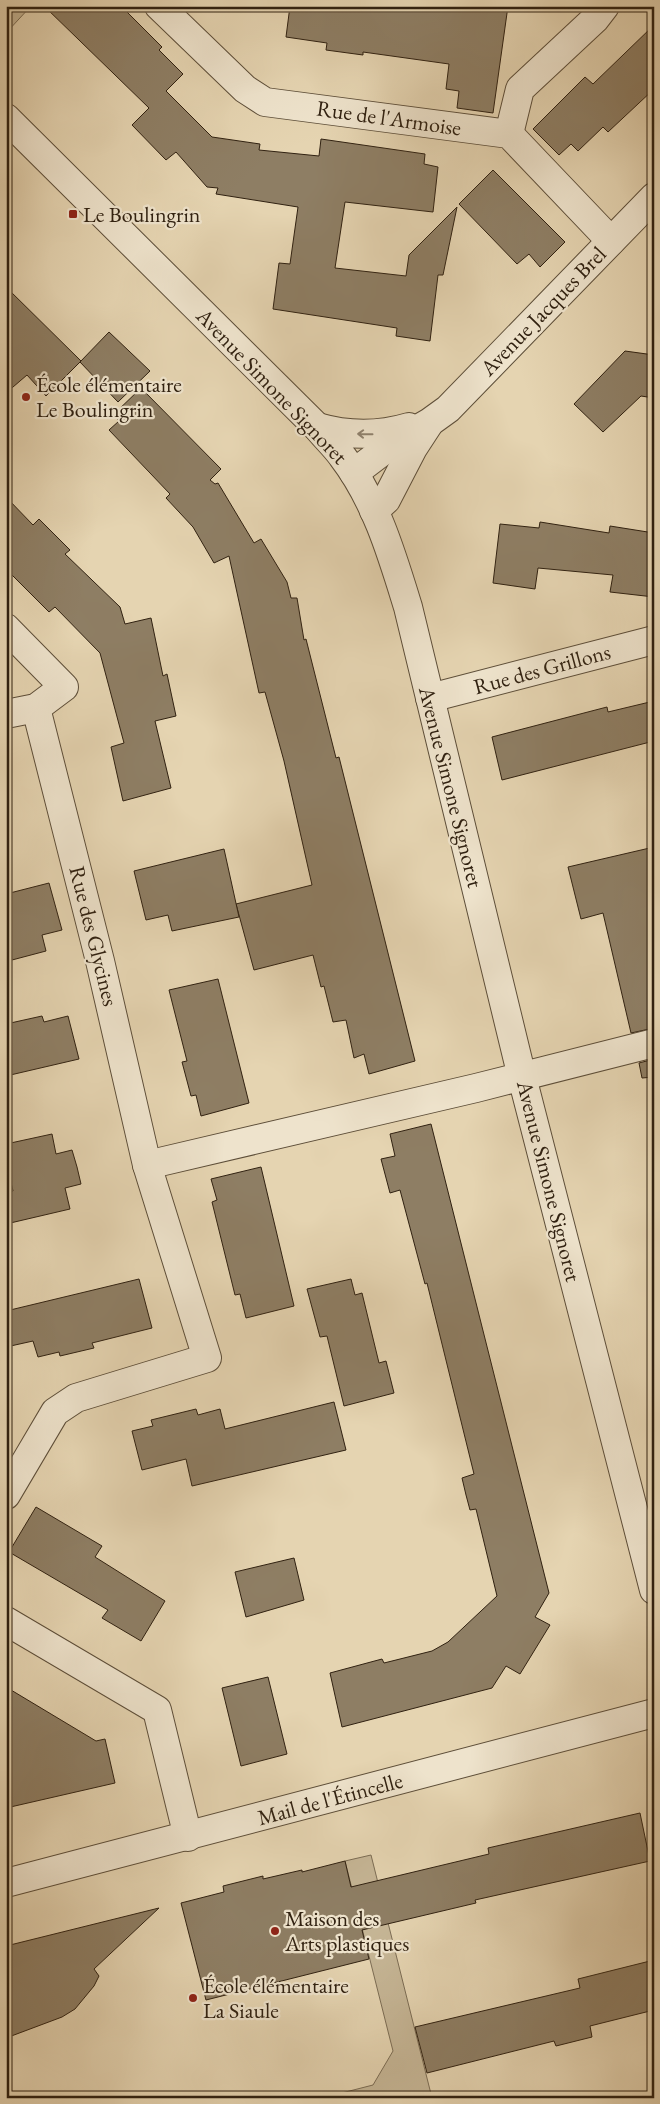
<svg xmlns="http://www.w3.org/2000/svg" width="660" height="2104" font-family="'EB Garamond',serif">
  <rect width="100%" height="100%" fill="#e5d4b1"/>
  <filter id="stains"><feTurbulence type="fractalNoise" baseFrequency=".004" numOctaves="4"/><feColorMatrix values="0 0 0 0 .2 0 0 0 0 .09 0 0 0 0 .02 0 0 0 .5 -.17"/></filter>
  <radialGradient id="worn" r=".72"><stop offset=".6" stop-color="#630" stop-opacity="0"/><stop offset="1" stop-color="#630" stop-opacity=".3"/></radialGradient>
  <!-- green -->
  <g fill="#c6b696" stroke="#7b6c54">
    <polygon points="6,6 31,6 6,33"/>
    <polygon points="371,1855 432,2098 322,2098 373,2085 393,2051 345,1861"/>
  </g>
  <!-- building -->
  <g fill="#8e7e64" stroke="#302111">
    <polygon points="44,6 121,6 162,47 159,50 183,74 166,91 212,137 260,144 259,150 319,156 321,139 425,154 424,164 438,167 433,212 345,202 335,268 406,276 409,255 457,207 443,275 438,275 430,341 396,336 397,328 273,309 279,263 290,264 298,207 216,194 218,188 207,187 176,152 166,160 132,125 149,108"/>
    <polygon points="290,6 508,6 493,113 457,108 459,91 446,89 449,64 363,52 363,55 326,50 327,43 286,37"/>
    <polygon points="654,25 654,89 608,132 603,127 578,151 571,144 559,155 533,129 585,77 593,84"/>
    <polygon points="493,170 565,242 540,267 529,254 517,264 459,204"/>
    <polygon points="6,287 81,361 46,396 27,375 6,393"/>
    <polygon points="109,332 150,371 118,402 80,362"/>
    <polygon points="625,351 654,355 654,398 641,396 603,432 574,404"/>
    <polygon points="141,388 221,469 210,480 215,484 218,483 254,543 261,539 287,582 291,598 297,598 304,640 306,639 336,758 339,757 415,1061 369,1074 364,1054 354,1058 346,1020 333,1022 324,986 321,987 313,955 254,970 236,904 312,885 284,761 265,692 259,693 229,556 214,563 193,527 166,498 170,494 109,430 119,421 113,415"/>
    <polygon points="6,497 33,525 39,519 70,550 65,554 120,607 125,624 151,618 163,676 167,674 176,716 155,721 171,788 123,801 111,747 124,743 100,653 55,607 49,612 6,569"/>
    <polygon points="540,522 609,533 610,526 654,533 654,597 610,592 613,575 538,568 535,589 493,583 500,524 539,528"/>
    <polygon points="654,701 654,741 502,780 492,737 607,707 608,712"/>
    <polygon points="654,847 654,1028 631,1033 603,913 581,919 568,867"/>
    <polygon points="224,849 239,917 172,931 168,915 146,920 134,871"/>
    <polygon points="49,883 62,930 42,935 46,951 12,960 6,935 6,894"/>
    <polygon points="218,979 249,1103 201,1116 196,1095 191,1096 182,1062 187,1061 169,990"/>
    <polygon points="42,1016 44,1022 68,1016 79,1059 6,1076 6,1024"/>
    <polygon points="654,1059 654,1077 642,1078 639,1063"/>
    <polygon points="431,1124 549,1593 535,1617 550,1625 520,1674 506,1666 492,1688 342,1727 330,1673 382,1659 384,1663 432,1651 448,1642 497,1596 476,1509 470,1510 466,1495 462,1478 474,1474 427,1283 425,1284 400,1190 390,1193 381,1159 395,1156 390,1134"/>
    <polygon points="52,1134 56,1154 72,1150 77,1167 81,1184 65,1188 70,1209 6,1224 6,1192 13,1191 6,1162 6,1144"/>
    <polygon points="261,1167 294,1306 246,1318 240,1294 235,1295 212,1202 217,1200 211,1179"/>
    <polygon points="139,1279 152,1328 92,1343 94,1348 60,1356 59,1352 38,1357 33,1341 6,1347 6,1311"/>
    <polygon points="351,1279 355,1295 362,1293 379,1363 386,1361 394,1393 344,1406 327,1336 320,1337 307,1289"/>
    <polygon points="334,1402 346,1450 192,1486 186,1459 142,1470 132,1431 153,1426 151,1420 196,1409 198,1415 220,1409 225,1429"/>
    <polygon points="36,1507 102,1546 95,1557 165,1601 141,1641 102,1618 108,1610 9,1552"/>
    <polygon points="294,1558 304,1600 246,1617 235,1572"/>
    <polygon points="268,1677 287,1754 241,1766 222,1688"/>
    <polygon points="6,1687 96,1741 105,1739 115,1783 6,1808"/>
    <polygon points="640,1813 650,1861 475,1900 476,1903 362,1930 369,1959 206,2000 181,1903 224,1892 223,1886 263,1876 263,1879 302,1870 302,1872 345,1861 351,1887 489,1854 488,1848"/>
    <polygon points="159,1908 94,1969 99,1976 94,1986 75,2009 62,2017 6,2038 6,1946"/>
    <polygon points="654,1960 654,2010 590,2026 592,2037 556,2046 554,2041 427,2073 415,2027 580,1988 578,1979"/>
  </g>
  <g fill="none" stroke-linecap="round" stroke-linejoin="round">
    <!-- minor casing -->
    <g stroke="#5d4e39" stroke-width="30">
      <g id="minor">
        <polyline points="159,6 245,89 265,102 509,134 611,241"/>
        <path d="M6,118L317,427C325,437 335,446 342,456C376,500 392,555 408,607L522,1077L654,1590"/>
        <polyline points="509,134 520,89 595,19 605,6"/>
        <path d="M317,427C348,436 379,436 409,427"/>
        <polyline points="354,473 392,444 430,422 448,409 654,197"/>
        <polyline points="374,511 386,500 413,448 428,425"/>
        <polyline points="6,628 64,687 36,708 6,714"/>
        <polyline points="430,698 654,640"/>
        <polyline points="147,1165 476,1088 654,1043"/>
        <polyline points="6,1495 55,1412 76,1398 207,1358 147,1165 100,961 36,708"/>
        <polyline points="6,1621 157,1710 188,1837"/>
        <polyline points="6,1883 654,1713"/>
      </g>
    </g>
    <!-- minor -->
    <use href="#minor" stroke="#eee3cc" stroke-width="28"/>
  </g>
  <!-- one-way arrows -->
  <defs><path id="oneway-shaft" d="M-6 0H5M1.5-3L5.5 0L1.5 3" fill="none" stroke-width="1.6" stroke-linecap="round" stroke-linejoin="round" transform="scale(1.25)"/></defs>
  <use stroke="#8f826e" href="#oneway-shaft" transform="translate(365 434) rotate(-179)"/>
  <!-- markers -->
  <g fill="#8f2418" stroke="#eee3cc" stroke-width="2">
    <rect x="68" y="209" width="10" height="10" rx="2.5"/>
    <circle cx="26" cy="397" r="5"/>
    <circle cx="275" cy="1931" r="5"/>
    <circle cx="193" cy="1998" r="5"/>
  </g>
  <g text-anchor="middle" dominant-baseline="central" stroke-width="4.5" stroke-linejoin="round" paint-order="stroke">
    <!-- street labels -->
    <g font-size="22" fill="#302111" stroke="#eee3cc">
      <text transform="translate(389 118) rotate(8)">Rue de l'Armoise</text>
      <text transform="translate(543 311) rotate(-46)">Avenue Jacques Brel</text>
      <text transform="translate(272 386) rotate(46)">Avenue Simone Signoret</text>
      <text transform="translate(542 669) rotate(-15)">Rue des Grillons</text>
      <text transform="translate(451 787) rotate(76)">Avenue Simone Signoret</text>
      <text transform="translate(94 936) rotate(76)">Rue des Glycines</text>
      <text transform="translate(549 1181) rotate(76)">Avenue Simone Signoret</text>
      <text transform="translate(330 1799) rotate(-15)">Mail de l'Étincelle</text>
    </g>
    <!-- poi labels -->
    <g font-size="22" fill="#302111" stroke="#eee3cc" text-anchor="start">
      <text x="83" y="214">Le Boulingrin</text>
      <text x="36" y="384">École élémentaire<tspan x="36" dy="25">Le Boulingrin</tspan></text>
      <text x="285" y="1918">Maison des<tspan x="285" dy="25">Arts plastiques</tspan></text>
      <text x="203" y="1985">École élémentaire<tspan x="203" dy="25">La Siaule</tspan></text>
    </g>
  </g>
  <!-- margin -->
  <rect width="660" height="2104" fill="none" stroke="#e5d4b1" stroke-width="25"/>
  <rect x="8" y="8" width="645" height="2089" fill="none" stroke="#302111" stroke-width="2.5"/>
  <rect x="12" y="12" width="635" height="2079" fill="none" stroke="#302111"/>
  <rect width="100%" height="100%" filter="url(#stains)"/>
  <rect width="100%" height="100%" fill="url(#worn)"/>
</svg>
